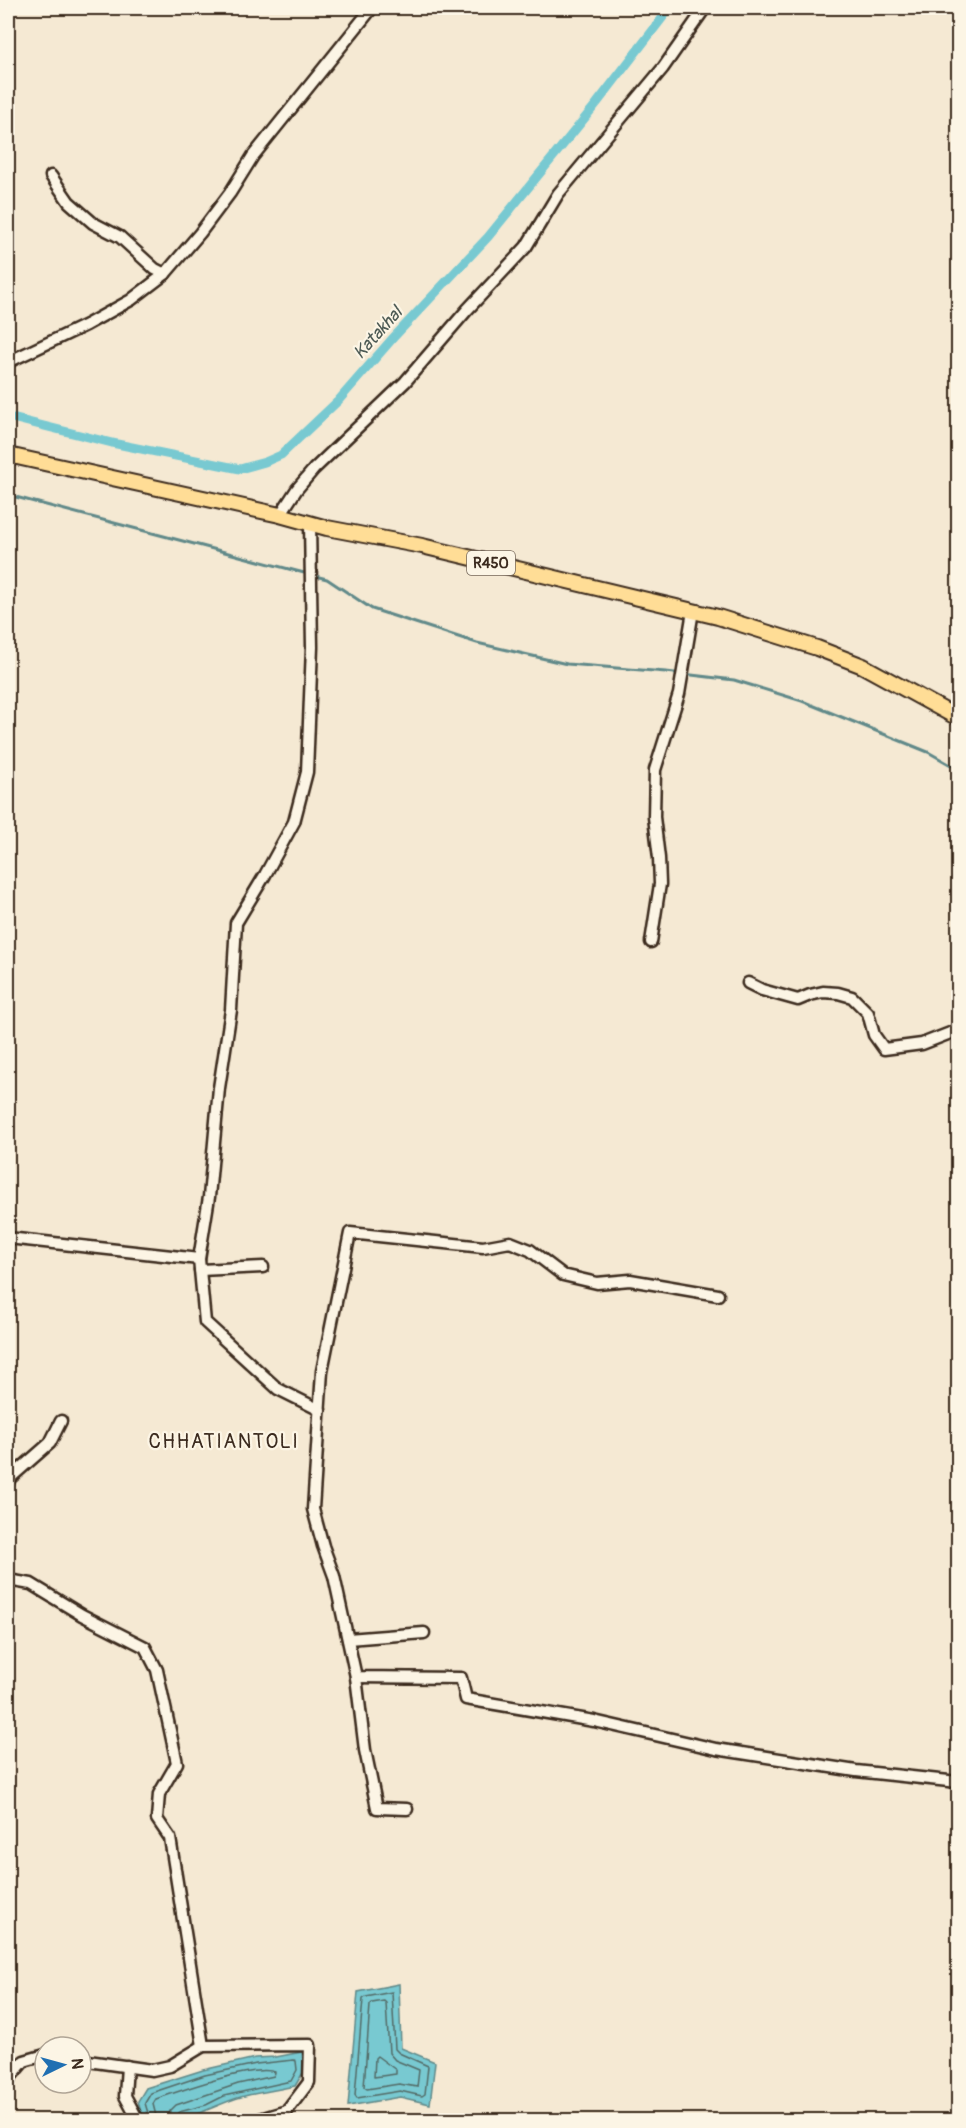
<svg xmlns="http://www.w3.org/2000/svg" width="966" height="2128" font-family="Pangolin,sans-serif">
  <rect width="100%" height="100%" fill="#f5e9d3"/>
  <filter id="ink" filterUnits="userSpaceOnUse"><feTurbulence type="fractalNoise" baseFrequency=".0167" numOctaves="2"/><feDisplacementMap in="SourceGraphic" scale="12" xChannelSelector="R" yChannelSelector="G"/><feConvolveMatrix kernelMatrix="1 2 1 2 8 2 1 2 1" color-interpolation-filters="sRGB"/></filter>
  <g filter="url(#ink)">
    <!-- water -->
    <g fill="#78c9d1" stroke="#608989" stroke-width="1.5">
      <polygon points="399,1984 401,2048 435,2062 430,2104 400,2097 348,2106 358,1992"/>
      <path d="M302,2052L304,2071L295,2086C277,2090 259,2092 241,2097C212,2105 180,2128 148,2120C141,2119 140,2108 138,2101L146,2088L203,2070L255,2058L276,2057Z"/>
    </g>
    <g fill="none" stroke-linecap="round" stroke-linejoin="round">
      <!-- shore -->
      <g stroke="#536a66" stroke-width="1.5">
        <polygon points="392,1992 395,2049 399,2053 428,2066 425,2094 422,2096 400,2091 357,2098 355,2095 363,1999 366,1997"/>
        <polygon points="384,2001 386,2003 389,2053 395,2060 419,2070 417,2087 399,2084 367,2089 364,2087 370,2005 372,2003"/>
        <polygon points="377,2056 396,2070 396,2074 374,2077 375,2058"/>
        <polyline points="150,2120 145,2103 151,2093 205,2075 256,2064 294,2060 296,2061 297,2070 291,2081 224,2096 206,2105 179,2112 176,2116 175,2120"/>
        <path d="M157,2120L153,2104L156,2099C180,2091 254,2064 275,2072L274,2076L238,2084L176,2105L170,2111L168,2120"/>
      </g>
      <!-- stream -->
      <g stroke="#608989" stroke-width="3">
        <polyline points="8,495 308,574"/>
        <polyline points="315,576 327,579 372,609 477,643 567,664 666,672 734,680 802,701 928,752 958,769"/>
      </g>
      <!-- canal -->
      <polyline stroke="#78c9d1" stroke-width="9" points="8,417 112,443 240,469 265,462 281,455 338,401 393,338 488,237 597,103 670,8"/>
      <!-- minor casing -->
      <g stroke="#3b2a1e" stroke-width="15">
        <g id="minor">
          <polyline points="51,176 69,202 93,223 120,237 155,269 165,274"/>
          <polyline points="8,362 86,325 131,300 165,274 200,233 230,193 253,156 372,8"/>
          <polyline points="280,515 297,489 314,469 405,382 467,310 526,247 558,194 663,68 705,8"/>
          <polyline points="651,942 660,884 659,858 654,817 655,770 679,694 693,611"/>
          <polyline points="748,983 762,990 798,1000 810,995 823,992 838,993 852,997 868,1013 874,1035 884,1049 922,1044 958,1030"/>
          <polyline points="8,1238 199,1259 209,1197 219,1088 231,1010 236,923 265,875 294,822 307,772 312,647 310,523"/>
          <polyline points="199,1259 205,1322 278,1389 320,1410"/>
          <polyline points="200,1270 263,1267"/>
          <polyline points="718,1295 630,1280 597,1283 563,1275 530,1250 510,1242 483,1247 350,1233 322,1371 313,1509 323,1546 334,1576 356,1677 461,1678 466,1699 594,1721 716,1749 856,1771 958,1782"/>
          <polyline points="8,1483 9,1479 50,1443 61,1421"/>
          <polyline points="8,1580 31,1584 82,1615 145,1647 157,1670 177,1763 159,1794 157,1819 170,1838 203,2046"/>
          <polyline points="348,1639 424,1633"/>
          <polyline points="356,1677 365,1750 377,1808 407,1809"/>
          <polyline points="81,2060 152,2070 170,2066 203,2046 310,2045 309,2082 287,2111 257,2120"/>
          <polyline points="127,2066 125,2096 138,2120"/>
          <polyline points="8,2080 24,2061 45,2055"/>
        </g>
      </g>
      <!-- major casing -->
      <g stroke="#3b2a1e" stroke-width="18">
        <polyline id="major" points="8,455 280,515 327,528 422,546 718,617 817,648 863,666 958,718"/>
      </g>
      <!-- minor -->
      <use href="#minor" stroke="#fcf5e5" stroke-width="10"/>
      <!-- major -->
      <use href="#major" stroke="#ffdd96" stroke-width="14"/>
    </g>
  </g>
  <g text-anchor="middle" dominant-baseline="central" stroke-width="4.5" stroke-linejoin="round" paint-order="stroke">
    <!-- shield labels -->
    <rect fill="#fcf5e5" stroke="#75675a" stroke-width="1.5" x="467" y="551" width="48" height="24" rx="4.5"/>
    <g font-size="15" font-weight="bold" fill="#3b2a1e">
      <text x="491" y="563">R450</text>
    </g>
    <!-- water labels -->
    <g font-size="18" font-style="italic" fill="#4d5a54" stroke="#fcf5e5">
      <text transform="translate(378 333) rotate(-48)">Katakhal</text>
    </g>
    <!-- quarter labels -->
    <g font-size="20" letter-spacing="1.5" fill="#3b2a1e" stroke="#fcf5e5">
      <text x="224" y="1441">CHHATIANTOLI</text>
    </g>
  </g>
  <!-- margin -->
  <rect width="966" height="2128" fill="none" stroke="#fcf5e5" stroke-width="30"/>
  <rect x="15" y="15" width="936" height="2098" fill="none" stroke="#3b2a1e" stroke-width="2" filter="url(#ink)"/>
  <!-- north arrow -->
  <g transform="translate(63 2065) rotate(85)"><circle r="28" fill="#fcf5e5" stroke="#afa495" stroke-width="1.5"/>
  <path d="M0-4.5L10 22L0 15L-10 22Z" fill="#1f6fb2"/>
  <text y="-9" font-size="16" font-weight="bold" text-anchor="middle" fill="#3b2a1e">N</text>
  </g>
</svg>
